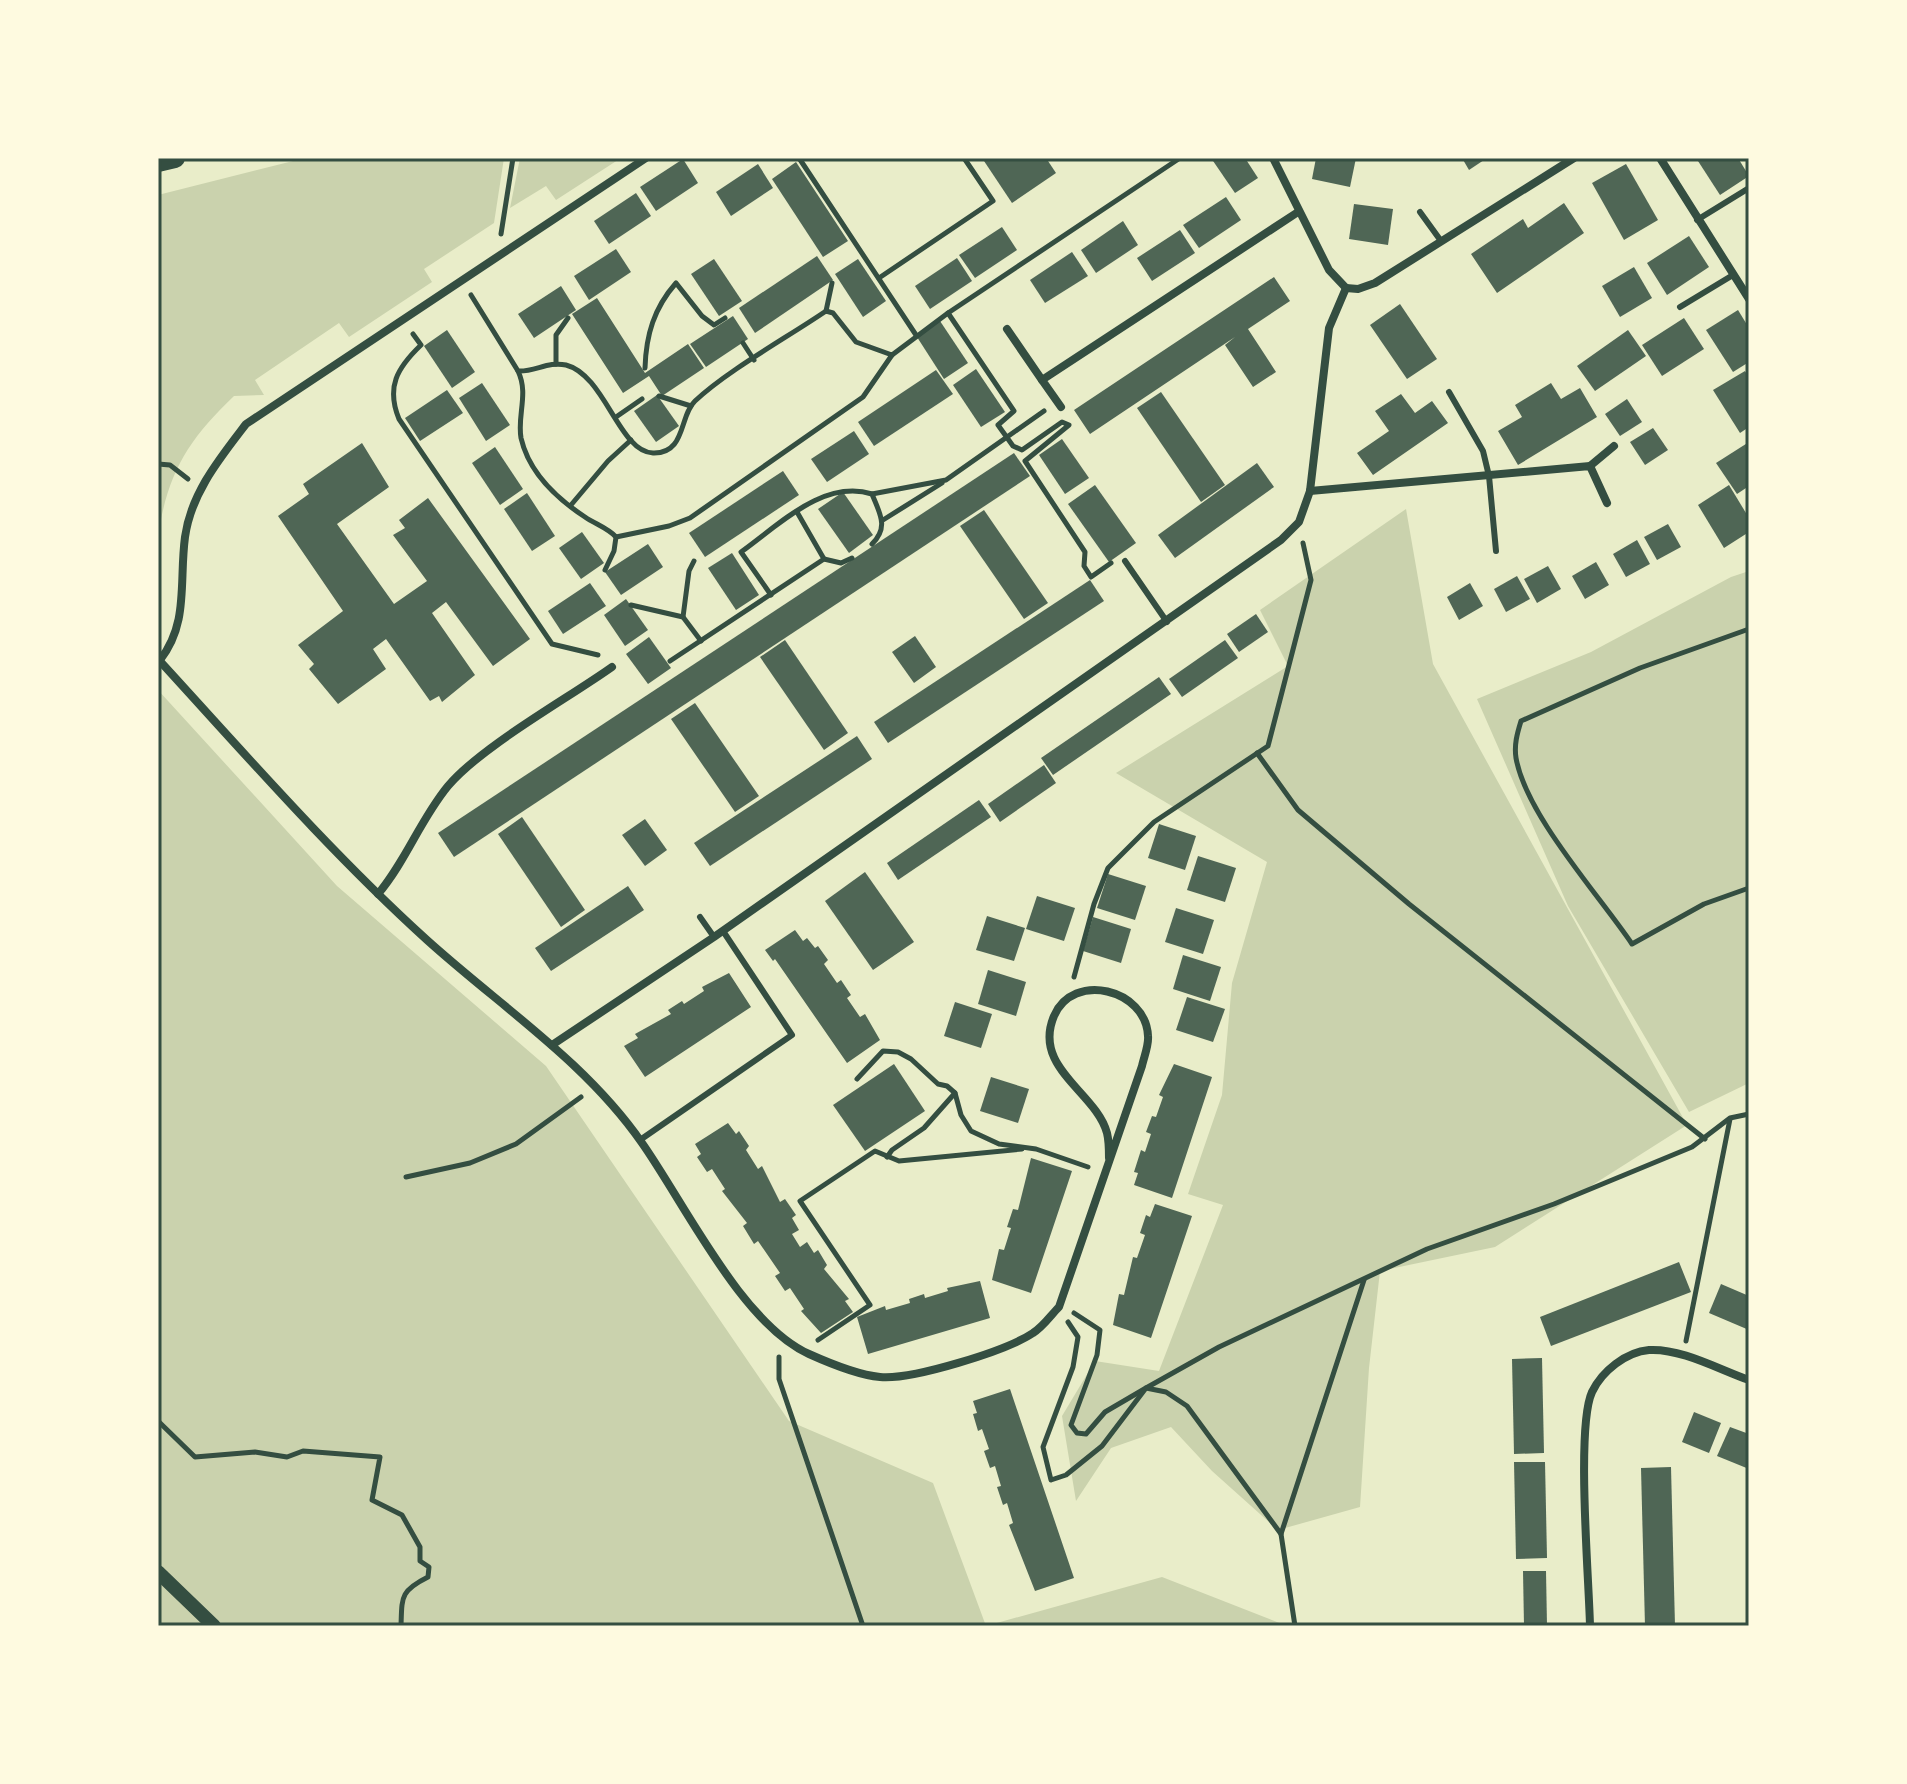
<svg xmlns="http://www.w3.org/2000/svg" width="1907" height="1784" font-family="'PT Sans Narrow',sans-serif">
  <rect width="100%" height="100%" fill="#e9edc9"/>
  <!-- green -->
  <g fill="#cad2ad">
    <path d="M305,158H504L494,223L424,269L432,282L349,337L339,323L255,380L264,395L234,396C188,440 168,472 158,536V195Z"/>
    <polygon points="520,158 621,158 556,200 546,186 510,208"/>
    <polygon points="1406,509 1433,664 1687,1125 1495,1247 1380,1271 1369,1368 1360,1507 1278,1530 1212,1471 1171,1427 1111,1448 1076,1501 1062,1416 1095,1361 1159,1371 1223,1205 1188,1194 1222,1095 1232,983 1267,862 1116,773 1288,666 1260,610"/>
    <polygon points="1749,571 1749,1083 1689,1112 1568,906 1477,699 1591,652 1731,577"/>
    <polygon points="158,690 337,886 546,1066 789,1421 933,1483 986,1626 1162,1577 1287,1626 158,1626"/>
  </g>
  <!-- building -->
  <g fill="#4f6655">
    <polygon points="982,158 1046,158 1056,173 1012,203"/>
    <polygon points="1211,158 1245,158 1258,178 1235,193"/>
    <polygon points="1316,158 1356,158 1350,187 1312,179"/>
    <polygon points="1462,158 1487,158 1469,170"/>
    <polygon points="1704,158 1738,158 1749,176 1720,195 1698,161"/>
    <polygon points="683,159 698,183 656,211 640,187"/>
    <polygon points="796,162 848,241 823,257 772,179"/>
    <polygon points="758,164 773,188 731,216 716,192"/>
    <polygon points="1626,164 1658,220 1624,240 1592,183"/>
    <polygon points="636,193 651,216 609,244 594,221"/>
    <polygon points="1226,197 1241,220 1199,248 1183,225"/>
    <polygon points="1564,203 1584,233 1497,293 1471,254 1523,219 1528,228"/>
    <polygon points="1354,204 1393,209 1388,245 1349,239"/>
    <polygon points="1123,221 1138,245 1096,273 1081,250"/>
    <polygon points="1002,227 1017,250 975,278 959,255"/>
    <polygon points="1180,230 1195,253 1152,281 1137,258"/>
    <polygon points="1689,236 1709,267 1667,295 1647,263"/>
    <polygon points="616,249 631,272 589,300 574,276"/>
    <polygon points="1072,252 1088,276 1045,303 1030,280"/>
    <polygon points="817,256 833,280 755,333 739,308"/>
    <polygon points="957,258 972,281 930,309 915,286"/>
    <polygon points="714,259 742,301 719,316 691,274"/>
    <polygon points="858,259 886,301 863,317 835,274"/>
    <polygon points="1634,267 1652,298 1620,317 1602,286"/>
    <polygon points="1274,277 1290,301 1248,329 1276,372 1253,387 1225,345 1235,337 1090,434 1074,410"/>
    <polygon points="561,286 576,310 534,338 518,314"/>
    <polygon points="597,298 645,373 688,344 704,368 662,396 649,376 623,393 572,314"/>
    <polygon points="1400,304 1437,359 1407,379 1370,325"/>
    <polygon points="1738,310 1749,328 1749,362 1733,372 1706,330"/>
    <polygon points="733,316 748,339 706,367 690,344"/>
    <polygon points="1684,318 1704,349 1662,376 1642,345"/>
    <polygon points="940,321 968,363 944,379 917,337"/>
    <polygon points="447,330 475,372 452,388 424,346"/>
    <polygon points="1628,330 1646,356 1595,391 1577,366"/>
    <polygon points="976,369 1005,412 981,427 953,385"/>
    <polygon points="936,370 953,394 874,446 858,422"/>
    <polygon points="1745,371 1749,378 1749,427 1740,433 1713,390"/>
    <polygon points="482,383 510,425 486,441 459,398"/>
    <polygon points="1551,383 1561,399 1580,388 1597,417 1518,465 1498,431 1522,417 1515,405"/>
    <polygon points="447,390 463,413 420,441 405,418"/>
    <polygon points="1161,392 1225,485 1201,502 1137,408"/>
    <polygon points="1401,394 1415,413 1432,401 1448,423 1373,475 1357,453 1389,431 1375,411"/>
    <polygon points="657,395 679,426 656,442 634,411"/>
    <polygon points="1627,399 1642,422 1620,436 1605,414"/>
    <polygon points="1653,428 1668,450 1645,465 1630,442"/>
    <polygon points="854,431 869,454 827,482 811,459"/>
    <polygon points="1062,439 1089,478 1065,494 1039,455"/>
    <polygon points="1749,442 1749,486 1737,494 1716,463"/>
    <polygon points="362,443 389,487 337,524 394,604 427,581 393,535 405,528 399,520 428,498 530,639 493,666 446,602 432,613 475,675 442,702 439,696 430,701 386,639 373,649 386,669 338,704 309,669 314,664 298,645 343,611 278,516 309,494 303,484"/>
    <polygon points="495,447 523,489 500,505 472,463"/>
    <polygon points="1014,453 1030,476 454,857 438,833"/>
    <polygon points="1257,463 1274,487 1175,558 1158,535"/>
    <polygon points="783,471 799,495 705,557 689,533"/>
    <polygon points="1095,485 1136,543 1109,562 1068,504"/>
    <polygon points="1729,485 1749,518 1749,532 1724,548 1698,505"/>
    <polygon points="843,492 873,535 849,553 818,509"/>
    <polygon points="527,493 555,536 532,551 504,509"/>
    <polygon points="984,510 1048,603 1024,619 960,526"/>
    <polygon points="1668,524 1681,547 1657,560 1644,537"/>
    <polygon points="582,532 604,563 581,579 559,548"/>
    <polygon points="1637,540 1650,564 1626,577 1613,554"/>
    <polygon points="648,544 663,567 621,595 605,572"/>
    <polygon points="732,553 759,595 736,610 708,568"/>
    <polygon points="1596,562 1609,585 1585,599 1572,576"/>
    <polygon points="1548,566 1561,589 1537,603 1524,579"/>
    <polygon points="1517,576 1530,599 1506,612 1494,589"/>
    <polygon points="1090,580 1104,601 888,743 874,722"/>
    <polygon points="590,583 606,606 563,634 548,611"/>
    <polygon points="1470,583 1483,606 1459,620 1447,597"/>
    <polygon points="626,599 648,630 625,646 604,615"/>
    <polygon points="1256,614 1268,632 1239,652 1227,634"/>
    <polygon points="915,636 936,667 914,683 892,652"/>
    <polygon points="649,637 671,668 648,684 626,654"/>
    <polygon points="785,640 848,733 824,750 760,657"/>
    <polygon points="1225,640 1238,658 1182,697 1169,679"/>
    <polygon points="1159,677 1171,694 1053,775 1041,758"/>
    <polygon points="695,703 759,796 735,812 671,719"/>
    <polygon points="857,736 872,759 710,866 694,843"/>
    <polygon points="1044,765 1056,783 1000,822 988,804"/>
    <polygon points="979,800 991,817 898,880 887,863"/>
    <polygon points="522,817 585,910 561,927 498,834"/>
    <polygon points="645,819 667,850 645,866 622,835"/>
    <polygon points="1159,824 1196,836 1185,870 1148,858"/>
    <polygon points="1198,856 1236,868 1225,902 1187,890"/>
    <polygon points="865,872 914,942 873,970 825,901"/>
    <polygon points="1108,874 1146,886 1135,920 1097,908"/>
    <polygon points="628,886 644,910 551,971 535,948"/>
    <polygon points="1037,896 1075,908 1064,941 1026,929"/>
    <polygon points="1176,908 1214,920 1203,954 1165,942"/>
    <polygon points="987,916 1025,928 1014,961 976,950"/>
    <polygon points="1093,917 1131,929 1121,963 1083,951"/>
    <polygon points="795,930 803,941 807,938 815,948 818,946 828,960 824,964 837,983 841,980 851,995 847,998 860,1017 865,1014 880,1040 847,1063 775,959 773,961 765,950"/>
    <polygon points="1183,955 1221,967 1210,1001 1173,989"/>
    <polygon points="988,970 1026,982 1016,1016 978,1004"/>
    <polygon points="729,973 751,1007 645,1077 624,1046 638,1038 635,1034 671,1014 668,1010 682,1001 684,1004 704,991 702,987"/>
    <polygon points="1187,997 1225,1009 1213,1042 1176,1030"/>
    <polygon points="955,1002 992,1014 981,1048 944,1036"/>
    <polygon points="894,1064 925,1111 865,1151 833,1105"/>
    <polygon points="1174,1064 1212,1077 1172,1198 1134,1185 1138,1173 1134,1172 1141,1150 1145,1152 1151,1134 1146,1132 1152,1116 1156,1117 1163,1097 1159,1095"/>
    <polygon points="991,1077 1029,1089 1018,1123 980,1111"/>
    <polygon points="728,1123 736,1134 739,1131 749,1146 746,1150 758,1169 762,1166 780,1202 785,1199 796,1215 792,1218 799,1230 792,1234 800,1247 807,1242 814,1253 818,1250 827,1265 824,1269 849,1299 845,1301 853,1312 821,1333 801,1311 804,1309 790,1288 785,1291 775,1276 780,1273 758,1241 754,1244 743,1226 747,1223 722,1191 725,1189 712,1169 707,1172 697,1157 701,1154 695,1144"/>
    <polygon points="1031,1158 1072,1171 1031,1293 992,1280 999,1249 1004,1250 1011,1228 1007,1227 1013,1209 1018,1210"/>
    <polygon points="1155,1204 1192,1216 1151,1338 1113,1325 1119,1294 1124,1295 1133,1257 1137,1258 1145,1235 1140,1233 1146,1215 1150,1217"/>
    <polygon points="1679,1262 1691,1292 1551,1346 1540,1317"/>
    <polygon points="980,1281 990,1318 868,1354 857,1317 885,1306 886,1310 910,1303 909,1299 924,1294 925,1298 948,1291 947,1288"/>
    <polygon points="1721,1284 1749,1296 1749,1330 1709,1313"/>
    <polygon points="1542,1358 1544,1453 1514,1454 1512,1359"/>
    <polygon points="1010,1389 1074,1578 1035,1591 1009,1525 1013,1523 1007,1503 1003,1505 997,1487 1001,1486 995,1466 990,1468 984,1451 989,1449 982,1429 978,1431 973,1414 977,1413 973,1401"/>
    <polygon points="1694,1412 1721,1423 1709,1453 1682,1442"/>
    <polygon points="1730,1427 1749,1434 1749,1469 1717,1456"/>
    <polygon points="1514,1462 1545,1462 1547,1558 1516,1559"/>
    <polygon points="1671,1467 1675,1626 1645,1626 1641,1468"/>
    <polygon points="1523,1571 1546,1571 1547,1626 1524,1626"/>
  </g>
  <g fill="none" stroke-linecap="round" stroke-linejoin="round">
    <!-- path -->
    <g stroke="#344e41" stroke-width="5">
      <polyline points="799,158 916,335"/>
      <polyline points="501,234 513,158"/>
      <polyline points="879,278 993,201 964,158"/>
      <path d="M471,295L518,371C535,372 548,361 566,365C605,375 619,452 653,453C686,454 679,416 695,401C728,370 788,337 826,311L833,313L856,342L892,355L948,313L1180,158"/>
      <polyline points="826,311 832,283"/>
      <polyline points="948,313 1014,411 998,425 1013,446 1022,450 1062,422 1069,425 1025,461 1085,552 1084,566 1091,577 1111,563"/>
      <path d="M413,334L421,345C397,368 386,387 399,419L552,644L598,655"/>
      <polyline points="743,343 754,360"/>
      <polyline points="556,364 556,335 568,318"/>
      <path d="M645,368C646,335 654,308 676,283L702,316L714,325L725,318"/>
      <path d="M518,371C529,394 517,415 521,438C529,473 556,498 585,517C595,524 608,528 616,537L614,551L605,570"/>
      <polyline points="659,396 691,406"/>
      <polyline points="616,417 642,399"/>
      <polyline points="158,464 170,465 188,479"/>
      <polyline points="872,494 946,480 1044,411"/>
      <polyline points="571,505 608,461 631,440"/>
      <polyline points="797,512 824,559"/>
      <polyline points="883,520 942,483"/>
      <polyline points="616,537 669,526 690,518 863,397 892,355"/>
      <path d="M771,595L741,552C779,525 823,479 872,494C880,514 889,527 872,544"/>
      <polyline points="631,605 683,617 701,641"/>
      <polyline points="683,617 689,571 694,561"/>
      <path d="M1749,629L1640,668L1521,721C1517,734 1514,745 1516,758C1526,815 1599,895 1632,944L1704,904L1749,888"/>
      <polyline points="670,661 824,559 841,563 852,558"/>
      <polyline points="1257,753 1298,810 1409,904 1705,1139"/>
      <polyline points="1074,977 1094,904 1108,868 1154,822 1268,746 1311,580 1303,543"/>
      <polyline points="857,1079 883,1051 898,1052 911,1059 938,1084 947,1086 955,1093 961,1115 971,1131 999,1144 1036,1149 1088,1167"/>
      <polyline points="887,1157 892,1150 924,1128 955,1093"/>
      <polyline points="406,1177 470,1163 516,1144 581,1097"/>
      <polyline points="1074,1313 1100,1330 1097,1355 1071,1425 1077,1433 1086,1434 1105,1412 1146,1388 1166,1392 1187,1406 1281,1534 1295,1626"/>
      <polyline points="1068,1322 1078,1337 1073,1367 1043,1447 1051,1480 1066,1475 1102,1446 1146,1388 1219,1347 1427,1249 1554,1204 1692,1147 1730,1118 1749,1114"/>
      <polyline points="818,1340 870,1305 800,1201 875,1151 899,1161 1022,1149"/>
      <polyline points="1686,1341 1730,1119"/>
      <polyline points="779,1357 779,1379 863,1626"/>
      <path d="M158,1421L195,1457L255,1452L287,1457L303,1451L380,1457L372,1500L402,1515L420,1547V1561L429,1567L428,1577C400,1591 402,1597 401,1626"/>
      <polyline points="1281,1534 1364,1280"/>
    </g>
    <!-- service -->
    <g stroke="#344e41" stroke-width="6">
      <polyline points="1420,212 1441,241"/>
      <polyline points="1697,220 1749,188"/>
      <polyline points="1680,307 1733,275"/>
      <polyline points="1449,392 1483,451 1489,476 1496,551"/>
      <polyline points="1125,561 1167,622"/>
      <polyline points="700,917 714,937"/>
      <polyline points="640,1140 792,1035 723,931"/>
    </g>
    <!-- minor -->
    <g stroke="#344e41" stroke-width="8">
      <polyline points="1273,158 1329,270 1346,288"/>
      <polyline points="1660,158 1749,299"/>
      <polyline points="1346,288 1358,289 1375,283 1574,158"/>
      <polyline points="1007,329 1042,380"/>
      <polyline points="1061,407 1042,380 1298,212"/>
      <polyline points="1590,466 1614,446"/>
      <polyline points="1310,491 1590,466 1607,503"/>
      <path d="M158,659C245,754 331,853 427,940C500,1006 586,1062 642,1143C685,1204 742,1324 809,1354C829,1363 858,1375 880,1377C912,1380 1006,1351 1033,1333C1043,1327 1051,1315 1059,1307L1142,1066C1144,1057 1149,1045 1148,1036C1146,989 1073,971 1054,1016C1032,1068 1096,1092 1107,1133C1109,1141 1109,1150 1109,1158"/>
      <path d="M160,660C189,623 179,582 185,537C191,493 220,458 246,424L646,158"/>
      <path d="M378,894C406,861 420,820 448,786C482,746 567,699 612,667"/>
      <polyline points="552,1045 714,937 1281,540 1299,522 1310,491 1329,328 1346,288"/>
      <path d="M1590,1626C1589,1579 1576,1427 1592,1392C1602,1371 1626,1352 1649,1350C1681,1348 1720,1370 1749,1380"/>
    </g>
    <!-- tertiary -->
    <polyline stroke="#344e41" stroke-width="14" points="158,1572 214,1626"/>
    <!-- primary -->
    <polyline stroke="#344e41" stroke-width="20" points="158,162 175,158"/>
  </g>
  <!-- border -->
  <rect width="1907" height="1784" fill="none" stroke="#fefae0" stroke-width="320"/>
  <rect x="160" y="160" width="1587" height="1464" fill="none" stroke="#344e41" stroke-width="3"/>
</svg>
